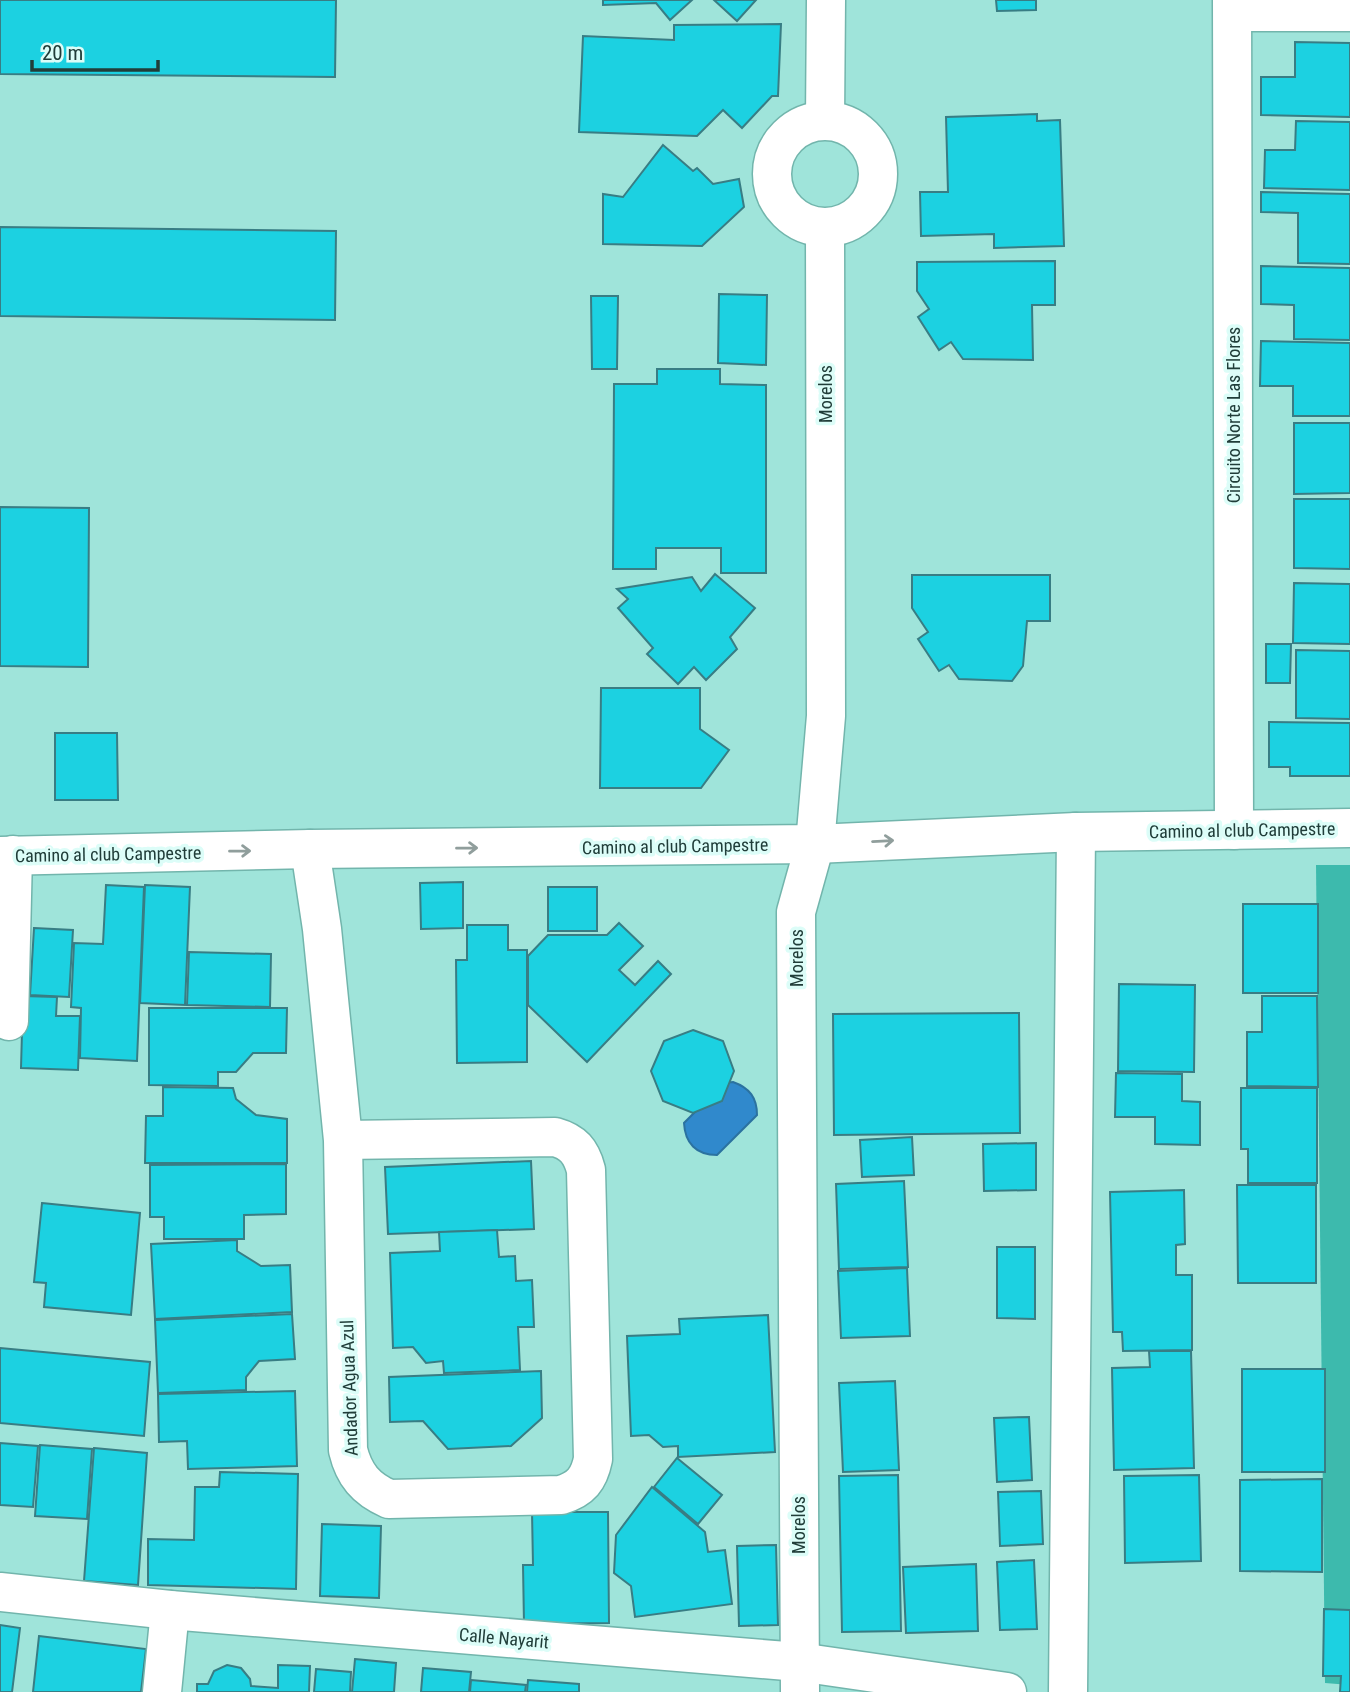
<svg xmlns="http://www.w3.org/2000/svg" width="1350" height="1692" font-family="'Roboto Condensed',sans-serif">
  <rect width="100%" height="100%" fill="#9fe4da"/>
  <!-- green -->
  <polygon fill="#3dbaad" points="1316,865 1350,865 1350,1685 1325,1683"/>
  <!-- water -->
  <path fill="#3089cc" stroke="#2b72a0" stroke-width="2" d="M733,1082C750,1088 757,1098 757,1115L717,1155C696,1155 685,1143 684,1123L724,1083Z"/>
  <!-- building -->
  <g fill="#1cd1e1" stroke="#387d84" stroke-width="2">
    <polygon points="0,0 336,0 335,77 0,74"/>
    <polygon points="603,0 692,0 670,20 656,3 603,5"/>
    <polygon points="714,0 756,0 737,21"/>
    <polygon points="996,0 1036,0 1036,10 997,11"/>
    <polygon points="781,24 778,96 772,96 742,128 723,110 697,136 579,132 583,36 674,40 674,25"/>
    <polygon points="1295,42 1350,43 1350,117 1261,115 1261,77 1295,77"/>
    <polygon points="1037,114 1037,121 1060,120 1064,246 994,248 994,234 921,236 920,192 948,192 946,117"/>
    <polygon points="1296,121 1350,122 1350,190 1264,188 1265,150 1295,150"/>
    <polygon points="663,145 693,171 697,168 713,184 739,179 744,207 702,246 603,244 603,194 623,197"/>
    <polygon points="1261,192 1350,194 1350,264 1298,263 1298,213 1261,212"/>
    <polygon points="0,227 336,231 335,320 0,316"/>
    <polygon points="1055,261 1055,305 1032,305 1033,360 963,359 951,342 939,350 918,317 929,309 917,291 917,262"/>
    <polygon points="1261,266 1350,268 1350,340 1294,339 1294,305 1261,304"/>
    <polygon points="719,294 767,295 766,365 718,363"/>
    <polygon points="591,296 618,296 617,369 592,369"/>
    <polygon points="1261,341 1350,343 1350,416 1293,416 1293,386 1260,386"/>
    <polygon points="657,369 720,369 720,384 766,385 766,573 721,573 721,548 656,548 656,569 613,569 614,384 657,384"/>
    <polygon points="1294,423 1350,423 1350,493 1294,494"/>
    <polygon points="1294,499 1350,499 1350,569 1294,568"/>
    <polygon points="0,507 89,508 88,667 0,666"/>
    <polygon points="715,574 755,608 730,637 737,649 706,680 694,667 678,684 647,654 653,648 618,608 628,599 617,589 692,577 701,591"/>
    <polygon points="912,575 1050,575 1050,621 1027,621 1023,666 1012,681 959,679 949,665 939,671 918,639 928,632 912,608"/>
    <polygon points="1294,583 1350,584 1350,644 1293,643"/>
    <polygon points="1266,644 1291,644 1290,683 1266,683"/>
    <polygon points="1296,650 1350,651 1350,719 1296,718"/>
    <polygon points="601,688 700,688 700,729 729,750 701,788 600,788"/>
    <polygon points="1269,722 1350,723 1350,776 1290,776 1290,767 1269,767"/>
    <polygon points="55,733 117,733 118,800 55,800"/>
    <polygon points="463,882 463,928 421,929 420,883"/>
    <polygon points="106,885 144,887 137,1061 80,1058 81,1008 71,1007 74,943 103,944"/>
    <polygon points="145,885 190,887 185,1005 140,1003"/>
    <rect x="548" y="887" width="49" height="44"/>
    <rect x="1243" y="904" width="75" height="89"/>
    <polygon points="619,923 643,946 619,970 635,985 658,961 671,974 587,1062 528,1005 528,956 548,935 607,935"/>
    <polygon points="467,925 508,925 508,950 527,950 527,1062 457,1063 456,960 467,960"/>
    <polygon points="34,928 73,930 69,997 30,995"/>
    <polygon points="189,952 271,954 270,1007 187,1005"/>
    <polygon points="1119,984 1195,985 1194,1072 1118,1071"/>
    <polygon points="23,996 57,997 56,1016 80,1016 78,1070 21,1068"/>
    <polygon points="1262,996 1317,996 1318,1087 1247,1086 1247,1032 1262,1032"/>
    <polygon points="149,1008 287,1008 286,1053 253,1053 236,1072 218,1072 218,1086 149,1085"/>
    <polygon points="1019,1013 1020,1133 834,1135 833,1014"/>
    <polygon points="693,1030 723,1041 734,1071 722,1101 693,1113 663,1101 651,1071 664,1041"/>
    <polygon points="1116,1073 1182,1074 1182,1101 1200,1102 1200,1145 1155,1144 1155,1117 1115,1117"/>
    <polygon points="163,1087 233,1088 236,1099 256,1115 287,1119 287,1163 145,1163 146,1116 163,1116"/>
    <polygon points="1241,1088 1317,1088 1317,1183 1248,1183 1248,1149 1241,1149"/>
    <polygon points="912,1137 914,1175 862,1177 860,1140"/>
    <polygon points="1036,1143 1036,1190 984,1191 983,1144"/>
    <polygon points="531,1161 534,1229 388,1234 385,1167"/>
    <polygon points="286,1164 286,1214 244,1215 244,1239 164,1239 164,1217 150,1217 150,1165"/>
    <polygon points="904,1181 908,1267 839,1269 836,1184"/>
    <polygon points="1237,1185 1316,1185 1316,1283 1238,1283"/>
    <polygon points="1184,1190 1185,1244 1176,1245 1176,1275 1192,1275 1192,1350 1123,1351 1122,1332 1113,1332 1110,1192"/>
    <polygon points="42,1203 140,1213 131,1315 44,1307 46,1283 34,1282"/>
    <polygon points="497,1230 499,1257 515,1256 516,1281 532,1280 534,1327 518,1327 520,1370 444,1373 443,1361 426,1363 413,1347 393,1348 390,1253 440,1251 439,1232"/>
    <polygon points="237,1240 237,1251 261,1266 290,1265 292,1312 155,1319 151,1244"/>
    <polygon points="997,1247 1035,1247 1035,1319 997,1318"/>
    <polygon points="907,1268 910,1336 841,1338 838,1271"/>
    <polygon points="292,1314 295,1359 259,1361 246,1377 246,1390 158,1393 155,1320"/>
    <polygon points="768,1315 775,1452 678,1457 678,1446 663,1447 649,1435 631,1436 627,1336 680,1334 679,1319"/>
    <polygon points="0,1348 150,1362 144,1436 0,1423"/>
    <polygon points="1149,1351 1191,1351 1194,1468 1114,1470 1112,1368 1150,1367"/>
    <rect x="1242" y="1369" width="83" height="103"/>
    <polygon points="541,1371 542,1418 511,1446 448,1449 423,1421 390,1422 389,1377"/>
    <polygon points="895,1381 899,1470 843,1472 839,1383"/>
    <polygon points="295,1391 297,1466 188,1469 187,1441 159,1442 158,1394"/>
    <polygon points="1029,1417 1032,1480 997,1482 994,1418"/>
    <polygon points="0,1443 38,1446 33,1507 0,1505"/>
    <polygon points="40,1445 92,1449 87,1519 35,1516"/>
    <polygon points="94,1448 147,1453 138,1585 84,1581"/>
    <polygon points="677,1458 722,1495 698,1524 654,1487"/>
    <polygon points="220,1472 298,1474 296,1589 148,1585 148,1539 194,1540 195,1487 219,1487"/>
    <polygon points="898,1475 901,1631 842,1632 839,1476"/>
    <polygon points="1199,1475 1201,1561 1125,1563 1124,1476"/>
    <polygon points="1322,1479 1322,1572 1240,1571 1240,1480"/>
    <polygon points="652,1487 705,1532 708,1552 725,1550 732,1604 635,1617 631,1586 614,1573 616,1535"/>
    <polygon points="1041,1491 1043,1544 1000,1546 998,1492"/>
    <polygon points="532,1512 608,1512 609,1623 524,1624 523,1565 533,1565"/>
    <polygon points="322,1524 381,1526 379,1598 320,1596"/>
    <polygon points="776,1545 778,1625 739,1626 737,1546"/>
    <polygon points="1034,1560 1037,1629 1000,1630 997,1562"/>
    <polygon points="976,1564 978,1631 906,1633 903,1567"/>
    <polygon points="1324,1609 1350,1610 1350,1692 1340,1692 1341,1676 1323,1676"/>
    <polygon points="0,1625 20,1628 12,1692 0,1692"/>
    <polygon points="39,1636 146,1649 141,1692 33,1692"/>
    <polygon points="355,1659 396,1663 394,1692 352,1692"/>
    <polygon points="227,1665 241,1668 250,1679 251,1686 278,1688 278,1665 310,1666 309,1692 197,1692 197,1684 208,1684 214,1671"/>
    <polygon points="423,1668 471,1672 469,1692 421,1692"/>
    <polygon points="316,1669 351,1672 350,1692 314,1692"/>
    <polygon points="471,1680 526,1685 525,1692 470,1692"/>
    <polygon points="528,1680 579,1684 579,1692 527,1692"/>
  </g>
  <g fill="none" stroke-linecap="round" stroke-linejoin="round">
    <!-- minor casing -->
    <g stroke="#72b5ac" stroke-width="41">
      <g id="minor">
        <polyline points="1232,0 1234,830"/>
        <polyline points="1233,12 1350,12"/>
        <polyline points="825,120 826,0"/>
        <circle cx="825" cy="174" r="53"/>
        <path d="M310,849L322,929L343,1140L348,1450C354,1475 366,1489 389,1499L561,1495C581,1489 589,1479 593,1459L586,1170C581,1151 573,1142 555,1137L343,1140"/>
        <polyline points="9,1021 13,855"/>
        <polyline points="0,1592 170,1610 799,1662 1007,1692"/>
        <polyline points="162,1692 170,1610"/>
        <polyline points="800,1692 796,912 815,844 826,716 825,228"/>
        <polyline points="1068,1692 1076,832"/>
      </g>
    </g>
    <!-- secondary casing -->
    <g stroke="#72b5ac" stroke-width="41">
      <polyline id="secondary" points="0,856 310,849 815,844 1076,832 1350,828"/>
    </g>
    <!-- minor -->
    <use href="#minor" stroke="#fff" stroke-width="38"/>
    <!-- secondary -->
    <use href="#secondary" stroke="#fff" stroke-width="38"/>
  </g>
  <!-- one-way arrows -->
  <defs><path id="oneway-shaft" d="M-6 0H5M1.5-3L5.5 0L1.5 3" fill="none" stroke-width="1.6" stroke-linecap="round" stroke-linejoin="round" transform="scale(1.75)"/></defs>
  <g stroke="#909e9c">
    <use href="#oneway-shaft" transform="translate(883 841) rotate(-3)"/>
    <use href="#oneway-shaft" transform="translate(467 848) rotate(-1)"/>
    <use href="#oneway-shaft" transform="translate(240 851) rotate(-1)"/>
  </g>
  <g text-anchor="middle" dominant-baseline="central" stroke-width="7" stroke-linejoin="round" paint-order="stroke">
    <!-- street labels -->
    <g font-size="18" fill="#203d39" stroke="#dcfdf8">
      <text transform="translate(825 394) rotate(-90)">Morelos</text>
      <text transform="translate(1233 415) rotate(-90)">Circuito Norte Las Flores</text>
      <text transform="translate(1242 830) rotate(-1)">Camino al club Campestre</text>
      <text transform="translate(675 846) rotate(-1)">Camino al club Campestre</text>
      <text transform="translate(108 854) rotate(-1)">Camino al club Campestre</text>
      <text transform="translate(796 958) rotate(-90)">Morelos</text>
      <text transform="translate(349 1388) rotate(-92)">Andador Agua Azul</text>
      <text transform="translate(798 1525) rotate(-90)">Morelos</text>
      <text transform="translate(504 1638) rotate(5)">Calle Nayarit</text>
    </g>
  </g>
  <!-- scale -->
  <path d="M32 60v10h126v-10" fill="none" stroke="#203d39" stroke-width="3.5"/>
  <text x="42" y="60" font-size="21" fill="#203d39" stroke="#dcfdf8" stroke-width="5" paint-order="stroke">20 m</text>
</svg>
